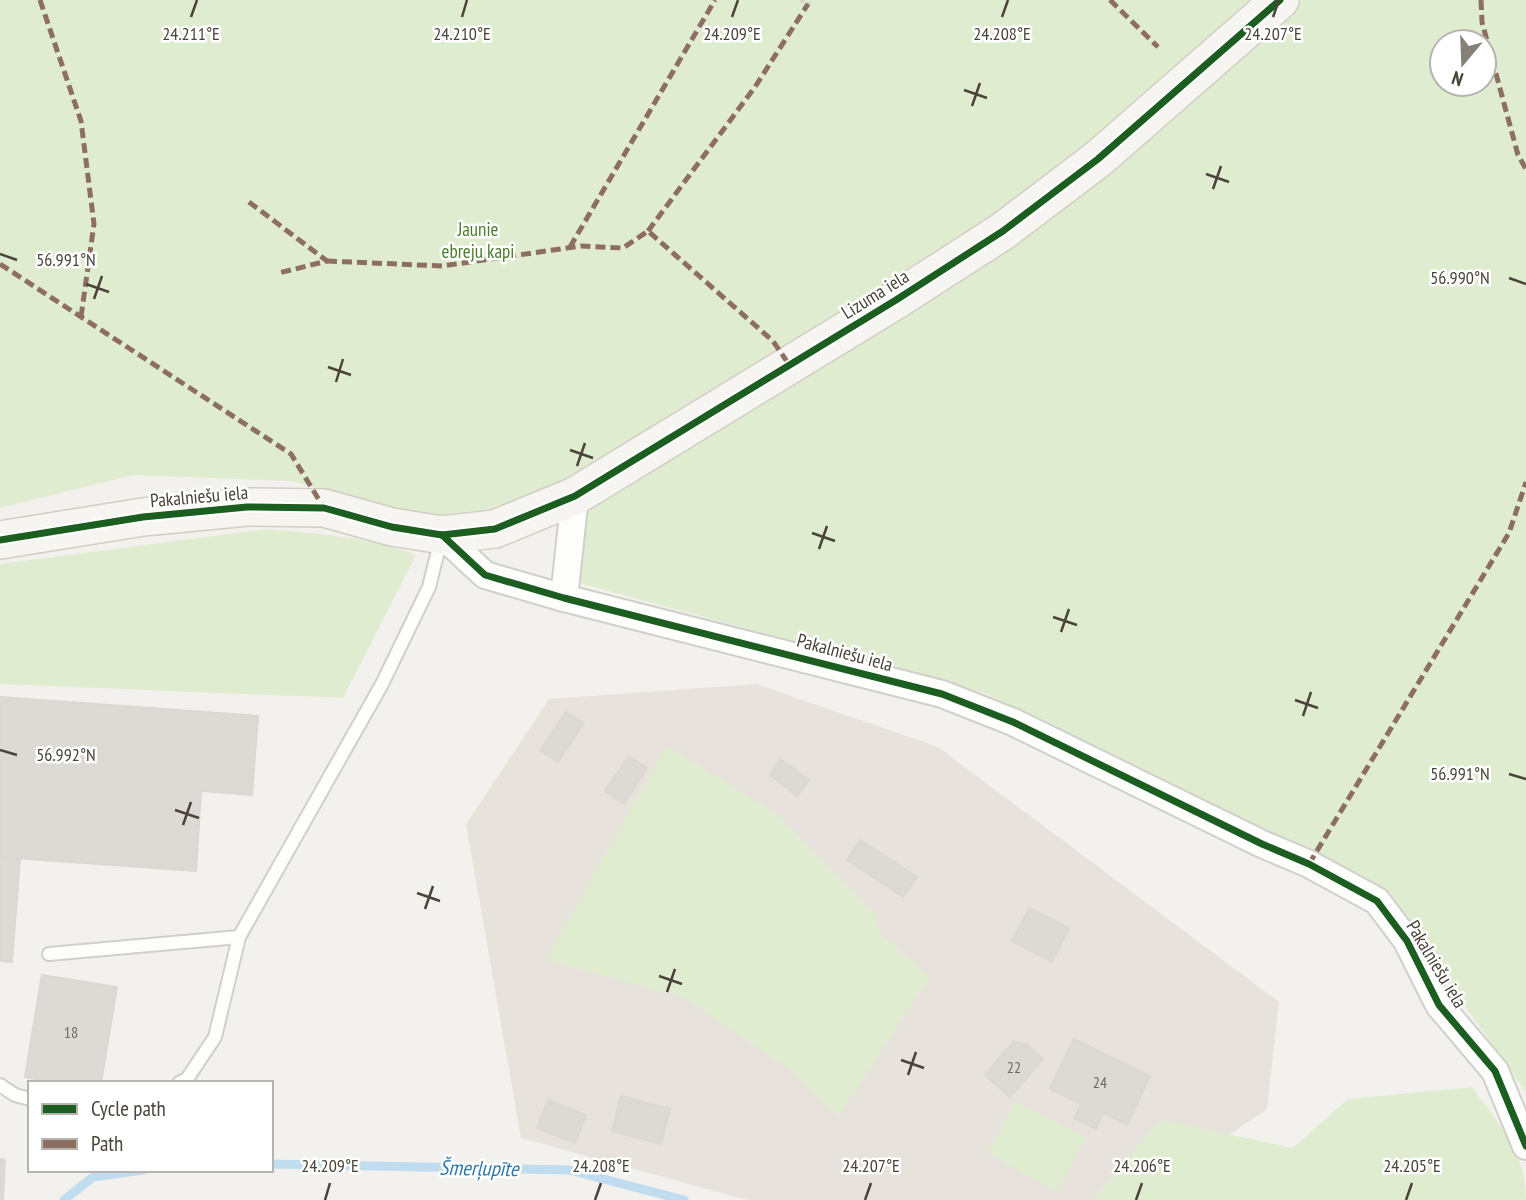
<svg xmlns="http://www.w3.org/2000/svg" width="1526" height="1200" font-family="'PT Sans Narrow',sans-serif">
  <rect width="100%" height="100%" fill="#f3f1ee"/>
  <!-- residential -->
  <polygon fill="#e7e3dc" points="756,684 938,747 1279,1002 1267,1109 1134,1200 747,1200 521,1138 466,824 549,699"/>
  <!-- green -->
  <g fill="#e0eccf" fill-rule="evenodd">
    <path d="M0,0H1526V1092L1383,891L985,693L575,582L582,512L539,497L445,522L291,481L133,475L0,508ZM1442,42H1484V84H1442Z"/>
    <path d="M268,529C317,534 370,537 416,555L343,698L0,684V564Z"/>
    <polygon points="667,746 778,815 876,915 878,932 929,977 838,1117 792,1071 685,998 546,960"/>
    <path d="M1472,1087C1499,1125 1526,1151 1526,1200H1093L1160,1120L1293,1148L1348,1099Z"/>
    <polygon points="1014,1102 1087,1138 1056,1191 988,1153"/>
  </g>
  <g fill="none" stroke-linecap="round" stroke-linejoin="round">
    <!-- stream -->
    <g stroke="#c0dcef" stroke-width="9">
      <polyline points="271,1164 569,1170 684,1200"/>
      <polyline points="64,1200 93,1177 143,1170"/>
    </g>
  </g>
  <!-- building -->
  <g fill="#dddad6" stroke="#dbd8d4" stroke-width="2">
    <polygon points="0,697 258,716 252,795 201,791 196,871 0,857"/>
    <polygon points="566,712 584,723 558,762 540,750"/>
    <polygon points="629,756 647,768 624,804 605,791"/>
    <polygon points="780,759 809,780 797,796 770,775"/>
    <polygon points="860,840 917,877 903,897 847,860"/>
    <polygon points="0,857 20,859 12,962 0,961"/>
    <polygon points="1029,908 1069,928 1052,962 1012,941"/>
    <polygon points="42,975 117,987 101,1083 58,1083 25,1077"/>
    <polygon points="1074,1039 1150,1076 1127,1125 1103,1113 1096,1129 1074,1118 1081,1104 1050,1089"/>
    <polygon points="1013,1042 1026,1044 1043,1059 1010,1097 985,1075"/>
    <polygon points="621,1096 670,1109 661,1144 612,1131"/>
    <polygon points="548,1100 586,1115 575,1143 537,1128"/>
    <polygon points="0,1159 5,1160 3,1200 0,1200"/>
  </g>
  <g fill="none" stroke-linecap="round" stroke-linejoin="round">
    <!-- lane casing -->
    <g stroke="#d1cfcb" stroke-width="16">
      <g id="lane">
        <polyline points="49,954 239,937"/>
        <polyline points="179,1083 187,1079 215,1037 239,937 382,684 429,587 441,539"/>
        <polyline points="0,1085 15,1095 30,1099"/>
      </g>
    </g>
    <!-- street casing -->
    <g stroke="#d1cfcb" stroke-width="30">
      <g id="street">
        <polyline points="442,535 485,575 564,598 942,694 1013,722 1262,844 1309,864 1377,901 1407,941 1439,1005 1495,1071 1526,1146"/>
        <polyline points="564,598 575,496"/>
      </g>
    </g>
    <!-- secondary casing -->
    <g stroke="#d2cec5" stroke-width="40">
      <polyline id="secondary" points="0,540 143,517 247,507 324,508 392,527 442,535 495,529 575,496 896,300 1003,231 1098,159 1280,0"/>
    </g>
    <!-- path -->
    <polyline stroke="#d3d1cc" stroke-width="4.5" stroke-dasharray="3.5 3.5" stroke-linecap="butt" points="801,0 808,4 811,0"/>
    <!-- lane -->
    <use href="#lane" stroke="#fdfdfc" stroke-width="12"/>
    <!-- street -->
    <use href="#street" stroke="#fdfdfc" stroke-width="26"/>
    <!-- secondary -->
    <use href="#secondary" stroke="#f7f5f1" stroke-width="37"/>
    <!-- quiet -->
    <g stroke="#8d6e63" stroke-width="5" stroke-dasharray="10 5" stroke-linecap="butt">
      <polyline points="40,0 81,121 94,224 81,317"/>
      <polyline points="1110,0 1158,47"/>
      <polyline points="1481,0 1482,22 1518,155 1526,169"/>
      <polyline points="249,202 327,261 279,273"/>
      <polyline points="648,231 755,87 808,4"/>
      <polyline points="570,247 715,0"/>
      <polyline points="327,261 442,266 581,246 623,248 648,231 773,341 790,366"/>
      <polyline points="0,264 291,454 324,508"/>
      <polyline points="1309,864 1509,533 1526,482"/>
    </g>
    <!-- cycleway casing -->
    <g stroke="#fff" stroke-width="11">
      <g id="cycleway">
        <polyline points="442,535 495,529 575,496 896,300 1003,231 1098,159 1280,0"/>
        <polyline points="0,540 143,517 247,507 324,508 392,527 442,535 485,575 564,598 942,694 1013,722 1262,844 1309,864 1377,901 1407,941 1439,1005 1495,1071 1526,1146"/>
      </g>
    </g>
    <!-- cycleway -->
    <use href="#cycleway" stroke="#1b5e20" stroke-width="7"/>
  </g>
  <!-- ticks -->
  <path fill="none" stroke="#4a4339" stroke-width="2.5" d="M191,17L197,0M462,17L467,0M732,17L738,0M1002,17L1008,0M1273,17L1279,0M964,90L987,98M972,106L980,83M1206,174L1229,182M1213,189L1221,166M0,254L17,260M1509,278L1526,284M86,284L109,292M94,299L102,276M328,367L351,375M336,382L343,359M570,450L593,458M577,466L585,443M812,533L835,541M819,549L827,526M1053,617L1077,625M1061,632L1069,609M1295,700L1318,708M1303,716L1311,692M0,750L17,755M1509,774L1526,779M175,810L199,818M183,825L191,802M417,893L440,901M425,909L433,886M659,976L682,984M667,992L675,969M901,1060L924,1068M908,1075L916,1052M325,1200L330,1183M595,1200L601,1183M865,1200L871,1183M1136,1200L1142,1183M1406,1200L1412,1183"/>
  <g text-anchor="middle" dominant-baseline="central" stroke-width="5" stroke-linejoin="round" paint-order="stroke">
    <!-- number labels -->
    <g font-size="16" fill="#706a61">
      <text x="71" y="1032">18</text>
      <text x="1014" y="1067">22</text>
      <text x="1100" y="1082">24</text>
    </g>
    <!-- park labels -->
    <g font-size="19" fill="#4a7c2c" stroke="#fff">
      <text x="478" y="229">Jaunie<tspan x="478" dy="22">ebreju kapi</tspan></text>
    </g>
    <!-- street labels -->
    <g font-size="19" fill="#4a4339" stroke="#fff">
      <text transform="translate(875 294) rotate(-32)">Lizuma iela</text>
      <text transform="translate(199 496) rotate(-5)">Pakalniešu iela</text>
      <text transform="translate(845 652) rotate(15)">Pakalniešu iela</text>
      <text transform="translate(1437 964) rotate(59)">Pakalniešu iela</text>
    </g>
    <!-- water labels -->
    <g font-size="21" font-style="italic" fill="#3179ad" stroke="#fff">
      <text transform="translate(479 1168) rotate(1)">Šmerļupīte</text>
    </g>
  </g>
  <g font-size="18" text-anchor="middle" fill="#4a4339" stroke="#fff" stroke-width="5" stroke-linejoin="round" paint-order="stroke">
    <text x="191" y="40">24.211°E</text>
    <text x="462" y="40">24.210°E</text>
    <text x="732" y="40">24.209°E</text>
    <text x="1002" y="40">24.208°E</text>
    <text x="1273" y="40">24.207°E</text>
    <text x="66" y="266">56.991°N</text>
    <text x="1460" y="284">56.990°N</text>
    <text x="66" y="761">56.992°N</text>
    <text x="1460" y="780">56.991°N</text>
    <text x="330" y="1172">24.209°E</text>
    <text x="601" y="1172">24.208°E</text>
    <text x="871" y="1172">24.207°E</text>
    <text x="1142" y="1172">24.206°E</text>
    <text x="1412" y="1172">24.205°E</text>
  </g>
  <!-- legend -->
  <rect x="28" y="1081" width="245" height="91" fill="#ffffff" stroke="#b7b4b0" stroke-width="2"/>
  <rect x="42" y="1104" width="35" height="10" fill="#1b5e20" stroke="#b7b4b0" stroke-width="2"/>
  <text x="91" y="1116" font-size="21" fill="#4a4339">Cycle path</text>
  <rect x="42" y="1139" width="35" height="10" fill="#8d6e63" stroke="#b7b4b0" stroke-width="2"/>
  <text x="91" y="1151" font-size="21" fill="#4a4339">Path</text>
  <!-- north arrow -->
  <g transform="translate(1463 63) rotate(199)"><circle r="33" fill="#ffffff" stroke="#b7b4b0" stroke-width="2"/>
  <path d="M0-5L12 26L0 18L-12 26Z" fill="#858078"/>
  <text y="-10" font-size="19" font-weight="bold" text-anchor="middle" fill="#4a4339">N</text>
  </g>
</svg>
